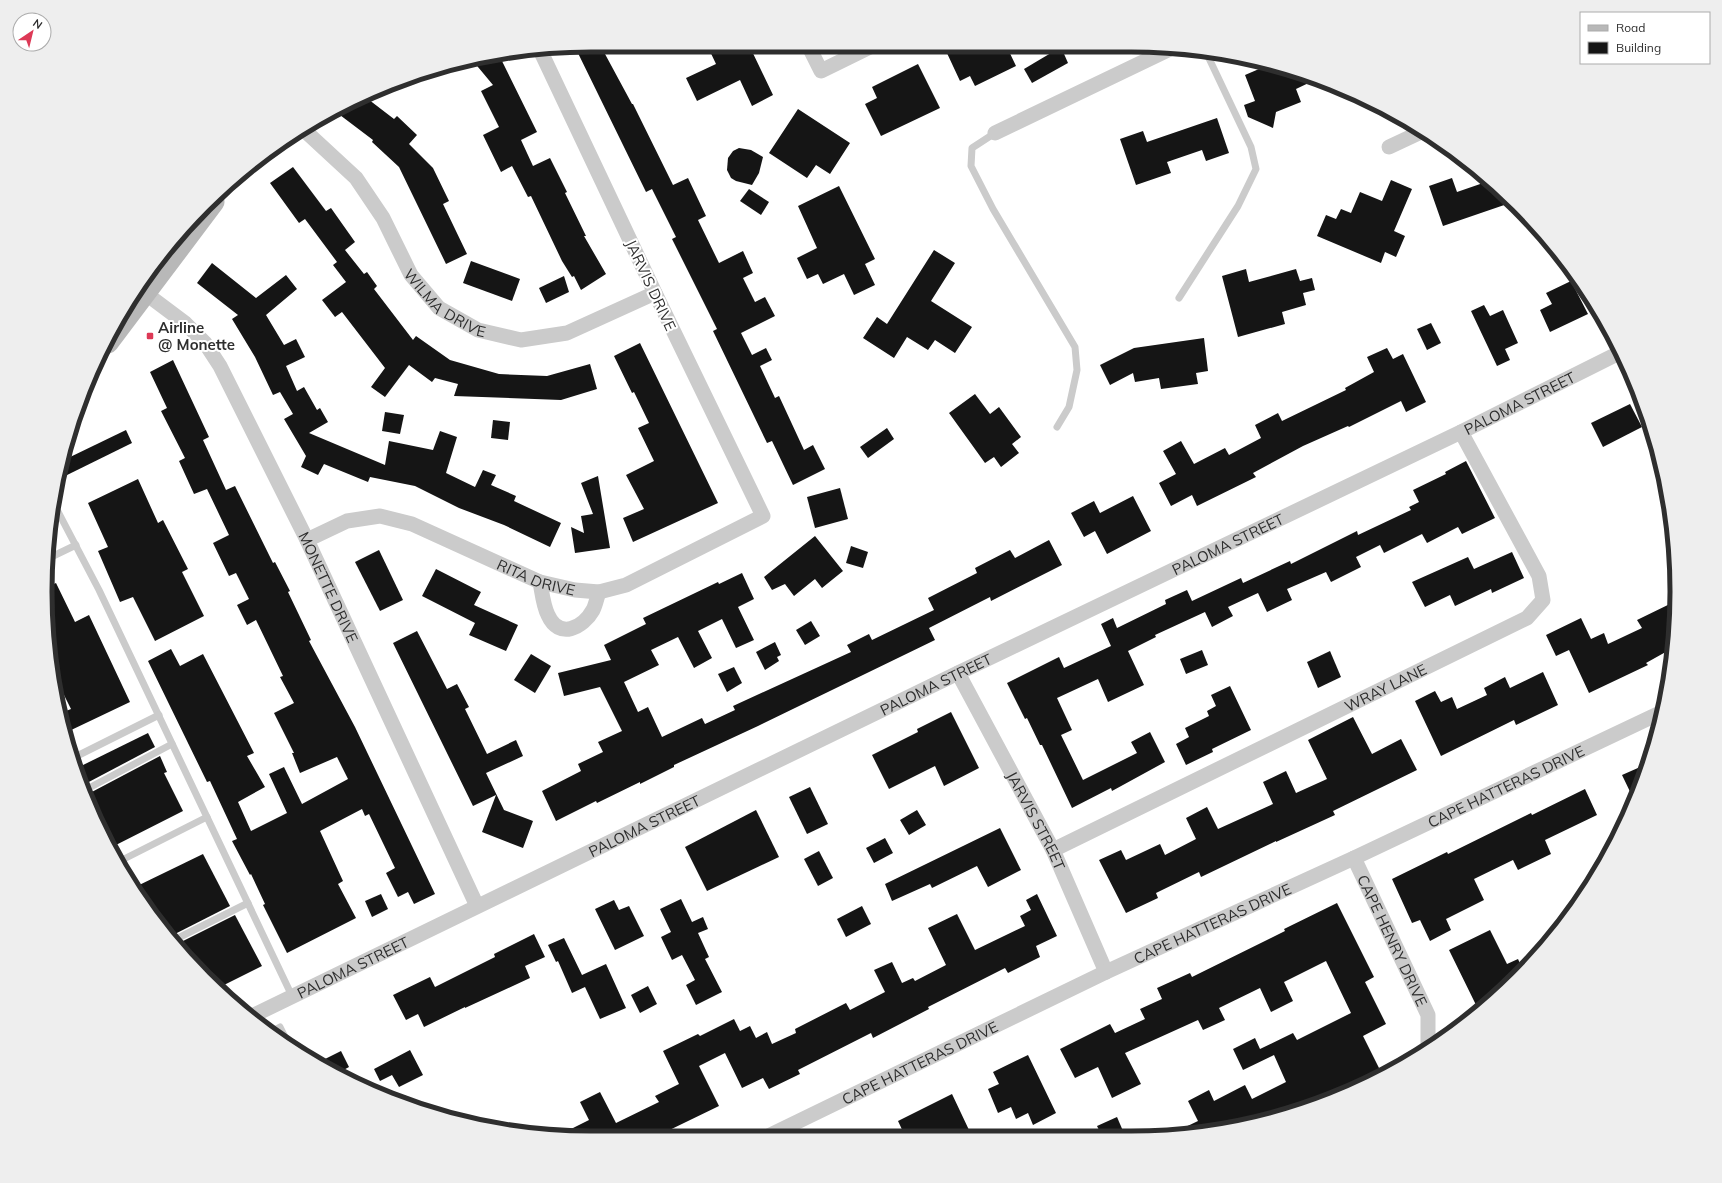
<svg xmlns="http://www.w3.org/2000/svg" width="1722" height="1183" font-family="Mulish,sans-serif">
  <rect width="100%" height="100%" fill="#fff"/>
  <!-- building -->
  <g fill="#151515">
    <polygon points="592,45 623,45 605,54 632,104 633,104 673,185 688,178 706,216 698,220 719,263 743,251 753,273 743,278 755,302 765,297 775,316 741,333 752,355 766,348 772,360 760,366 775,398 779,396 804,450 813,445 825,469 793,485 772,441 767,443 713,331 717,329 672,239 676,237 652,189 646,192 575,47"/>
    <polygon points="707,45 749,45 773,95 752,106 740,80 697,101 686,78 716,64"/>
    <polygon points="958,45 1006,45 1016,66 975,86 970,76 960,81 946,51"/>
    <polygon points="1061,47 1068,63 1032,83 1024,69"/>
    <polygon points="500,57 537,132 521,140 533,166 550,158 567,192 565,193 586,236 584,236 606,274 581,290 574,276 572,277 562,261 531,196 528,197 512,166 501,172 483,135 499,127 481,91 493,85 473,61"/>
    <polygon points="1256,61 1306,74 1317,79 1296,89 1301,102 1276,112 1273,128 1248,117 1244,105 1255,101 1245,75 1259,69"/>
    <polygon points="918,64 940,108 881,136 865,104 877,98 872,87"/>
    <polygon points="364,96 394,119 397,116 417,135 409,144 433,168 449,201 443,204 467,254 446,264 399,167 372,142 373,140 336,112"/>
    <polygon points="798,109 850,143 830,174 816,165 807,178 769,153"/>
    <polygon points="1217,118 1229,153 1206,161 1202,150 1167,162 1171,173 1136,185 1120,139 1143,131 1147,142"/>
    <polygon points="739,148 751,150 763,157 759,173 752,185 736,181 731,178 727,170 728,158 733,151"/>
    <polygon points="293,167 326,211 331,208 355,242 345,250 364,274 367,272 377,286 374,289 413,340 416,336 450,360 499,374 547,376 590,364 597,389 561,400 454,396 458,384 435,378 432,382 409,365 385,397 371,387 385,368 342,312 335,317 322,300 346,282 333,265 337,262 305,219 299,223 270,183"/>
    <polygon points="1452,178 1457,192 1486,182 1513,202 1443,226 1429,186"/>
    <polygon points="1391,180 1412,189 1394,231 1405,236 1396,257 1385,252 1381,263 1317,236 1326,215 1336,219 1341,209 1351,213 1360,192 1382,201"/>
    <polygon points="839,186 875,259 865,264 875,285 854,295 844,274 823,284 818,274 807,279 797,258 817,248 798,206"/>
    <polygon points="749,189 769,202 761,215 740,201"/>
    <polygon points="934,250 955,263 931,301 972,327 955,353 935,340 928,350 907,337 894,358 863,338 877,317 887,324"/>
    <polygon points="471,261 520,279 512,301 463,283"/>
    <polygon points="212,263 256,298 286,275 297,289 266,315 284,345 296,339 305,357 286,366 297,391 304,387 317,410 320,408 328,422 309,433 385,465 389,441 433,450 440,431 457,437 446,473 475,487 483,470 496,475 491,485 516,496 514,501 561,523 550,547 504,525 459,508 415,486 370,477 368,482 324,464 318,475 301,467 306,456 284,419 293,414 280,392 273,395 255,357 232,319 238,315 197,283"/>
    <polygon points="1246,269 1249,282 1296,269 1300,281 1312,278 1315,290 1303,293 1306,305 1282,312 1285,324 1238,337 1222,276"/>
    <polygon points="564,276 569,292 546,303 539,288"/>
    <polygon points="1571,281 1588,314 1550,332 1540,310 1552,304 1546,293"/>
    <polygon points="1484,305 1490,316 1503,310 1518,343 1505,349 1510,360 1497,366 1471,311"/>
    <polygon points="1431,323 1441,343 1427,350 1417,329"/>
    <polygon points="1204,338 1208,371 1196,373 1198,384 1161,389 1159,378 1135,382 1133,373 1110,385 1100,365 1134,348"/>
    <polygon points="640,343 718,503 633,542 623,518 644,509 626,475 654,461 638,428 649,423 634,392 632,393 614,356"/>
    <polygon points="1387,348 1393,359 1403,354 1426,402 1406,412 1401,401 1349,427 1348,426 1303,446 1253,473 1256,477 1197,506 1192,495 1171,506 1159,483 1176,474 1163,451 1181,441 1194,464 1225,448 1229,455 1261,438 1255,425 1278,413 1282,421 1346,390 1345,388 1374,372 1367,357"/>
    <polygon points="173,360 209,437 203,440 226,490 235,486 273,563 275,562 290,591 288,592 311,640 309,641 355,727 435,894 414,904 408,892 398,897 386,873 395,868 369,814 365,816 362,809 320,831 343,881 338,884 356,918 287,953 263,905 265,904 251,874 250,875 232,841 237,839 210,781 207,782 148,661 171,649 180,666 203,654 254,753 247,756 265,787 238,802 251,831 287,813 269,774 284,767 302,804 348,779 337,757 300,773 292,753 294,753 274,713 294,703 280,677 283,676 256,620 247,625 237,605 249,599 236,573 229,576 213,543 229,535 207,489 194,494 179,461 185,458 161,411 167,408 150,372"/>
    <polygon points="975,394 990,414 999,407 1021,437 1012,444 1019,453 1001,467 994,457 985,463 949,413"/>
    <polygon points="1630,404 1642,427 1603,447 1591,423"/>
    <polygon points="385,412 404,415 400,434 382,431"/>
    <polygon points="493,420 510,422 508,440 491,438"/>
    <polygon points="887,428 894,439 868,458 860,447"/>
    <polygon points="126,430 132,443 61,478 66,459"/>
    <polygon points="1466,461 1495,518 1462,534 1458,527 1427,543 1422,534 1384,553 1380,545 1356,557 1361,567 1331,582 1326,572 1287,589 1292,600 1267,612 1258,593 1228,607 1233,616 1212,627 1205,612 1155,635 1156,637 1128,651 1144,685 1108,702 1098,679 1057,698 1072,730 1061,735 1083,780 1137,753 1131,742 1150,732 1165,762 1112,791 1111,788 1072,808 1042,745 1040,745 1027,718 1025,719 1007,683 1059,657 1064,668 1111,646 1101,624 1113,618 1117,628 1166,604 1165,600 1187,590 1192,601 1241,578 1243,583 1290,561 1291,564 1357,531 1358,535 1411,510 1409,507 1419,502 1413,490 1446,474 1445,472"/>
    <polygon points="598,476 610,548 575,553 571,527 584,533 581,516 593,514 581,483"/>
    <polygon points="138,479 158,523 163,520 188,569 182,572 204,616 155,641 133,597 120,602 98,551 108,547 88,503"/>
    <polygon points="840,488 848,519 815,528 807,497"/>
    <polygon points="1133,496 1151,531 1107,554 1095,531 1084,537 1071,513 1094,501 1100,513"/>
    <polygon points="815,536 843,571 822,588 815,579 794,596 785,584 772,590 764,577"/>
    <polygon points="1049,540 1062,565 991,601 990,597 929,628 935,640 758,726 674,765 674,767 640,784 640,782 597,803 596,801 556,821 542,791 581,771 578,764 603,752 598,742 622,731 600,687 564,696 558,673 611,660 604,645 646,624 643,618 718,582 719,584 742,573 754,599 738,607 754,640 736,648 722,619 698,631 712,658 694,668 678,637 651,650 659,665 624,682 638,712 648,707 662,737 702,718 705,724 735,710 733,706 851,652 847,645 869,634 872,640 934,610 928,598 977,573 975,568 1010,550 1015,558"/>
    <polygon points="851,546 868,552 863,568 846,563"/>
    <polygon points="379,550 403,600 380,611 355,562"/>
    <polygon points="1512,552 1524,578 1492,593 1491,589 1455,606 1450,595 1425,607 1412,582 1468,557 1474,569"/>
    <polygon points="436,569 481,592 474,605 518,625 506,651 469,635 475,623 422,596"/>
    <polygon points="56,583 75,622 89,615 130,702 67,732 61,713 71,709 53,673 45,592 45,588"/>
    <polygon points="1676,601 1671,649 1646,663 1648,665 1589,693 1569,650 1556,656 1546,635 1581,618 1591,639 1604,633 1608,644 1642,628 1637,620"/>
    <polygon points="811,621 820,636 805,645 796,630"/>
    <polygon points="417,631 447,689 457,684 469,707 465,709 487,754 516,740 523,756 486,773 504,810 533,821 523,848 482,832 496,795 473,806 393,643"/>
    <polygon points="775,642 781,655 777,657 779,661 765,670 756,652"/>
    <polygon points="1202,650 1208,665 1186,674 1180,659"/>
    <polygon points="1330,651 1341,677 1318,688 1307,662"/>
    <polygon points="531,654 551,666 535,693 514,680"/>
    <polygon points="734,667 742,683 727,692 718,674"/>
    <polygon points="1543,672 1558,705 1516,725 1514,720 1441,756 1415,701 1435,691 1441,702 1452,697 1457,709 1487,695 1484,688 1505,677 1510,688"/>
    <polygon points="1230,686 1251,730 1212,749 1213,752 1186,765 1176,744 1189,737 1185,728 1209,716 1207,711 1216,706 1211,695"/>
    <polygon points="951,712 979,768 944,786 935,766 889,789 872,755 918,732 917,729"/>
    <polygon points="1353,717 1372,754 1401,739 1417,770 1333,811 1335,815 1276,842 1276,841 1201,877 1199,872 1156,893 1158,898 1126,913 1099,860 1121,850 1126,860 1160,844 1165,855 1196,839 1186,818 1207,807 1218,829 1273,804 1263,782 1286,771 1296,793 1327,779 1308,740"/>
    <polygon points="148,733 155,747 85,784 79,767"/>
    <polygon points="160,756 167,772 164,773 183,811 110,848 101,833 88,794"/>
    <polygon points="1647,764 1635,801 1635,802 1622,775"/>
    <polygon points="810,787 828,824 807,834 789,797"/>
    <polygon points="1585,789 1597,815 1545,840 1551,854 1518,870 1513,860 1474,879 1484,900 1446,919 1451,930 1430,941 1420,920 1412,923 1392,879 1447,852 1448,854 1531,813 1532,815"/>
    <polygon points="756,810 779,857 707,891 685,847"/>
    <polygon points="917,810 926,825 909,835 900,820"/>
    <polygon points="1000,828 1021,870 988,887 977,866 932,888 930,884 892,901 885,884"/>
    <polygon points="885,838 893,853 874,863 866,848"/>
    <polygon points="819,851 833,878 818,886 804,859"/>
    <polygon points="203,854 230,906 171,936 133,888"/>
    <polygon points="381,894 388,909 372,917 365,901"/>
    <polygon points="1037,894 1057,936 1036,946 1040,957 1008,973 1005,968 928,1007 929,1009 873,1038 871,1033 798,1070 800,1074 769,1089 763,1078 742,1088 725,1053 699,1066 719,1106 653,1138 592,1138 559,1135 589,1120 580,1102 600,1092 616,1123 659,1102 655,1096 679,1084 663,1051 698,1034 700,1036 734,1019 740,1031 750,1026 756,1038 767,1032 772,1044 796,1033 795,1029 846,1003 850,1010 885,992 874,970 892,962 902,983 913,978 915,981 946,965 928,928 957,914 975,950 1025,926 1020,916 1031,910 1026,900"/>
    <polygon points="681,899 692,922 703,917 708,929 698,933 709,957 705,959 722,992 696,1005 686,985 695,980 682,955 672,960 661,937 671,932 660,909"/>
    <polygon points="614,900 619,910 629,906 644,936 615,950 595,909"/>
    <polygon points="1337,903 1374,977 1365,982 1386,1024 1363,1036 1380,1070 1321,1099 1237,1128 1175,1134 1175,1132 1198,1121 1188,1101 1209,1090 1214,1101 1245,1085 1252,1099 1286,1082 1274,1055 1243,1070 1233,1049 1255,1038 1260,1049 1293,1033 1297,1040 1351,1013 1326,961 1284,982 1293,1001 1271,1012 1260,988 1219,1008 1225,1020 1203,1030 1198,1020 1125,1053 1141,1084 1112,1098 1098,1067 1075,1078 1060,1049 1110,1024 1115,1033 1145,1019 1140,1009 1162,999 1157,988 1190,973 1192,977 1285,931 1284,929"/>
    <polygon points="862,906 871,924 846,937 837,919"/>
    <polygon points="235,915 262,966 218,988 205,978 177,944"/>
    <polygon points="1490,930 1507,964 1518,959 1523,970 1517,978 1492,1000 1477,1007 1449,950"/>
    <polygon points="534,934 545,957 525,966 530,978 465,1008 465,1007 424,1027 418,1014 406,1020 393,995 430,977 435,987 495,957 494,954"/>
    <polygon points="564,938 582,975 606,964 626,1008 600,1019 585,987 572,993 558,961 556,962 548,945"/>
    <polygon points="648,986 657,1004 640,1013 631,995"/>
    <polygon points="410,1050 423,1075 399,1087 392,1075 380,1081 374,1069"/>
    <polygon points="341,1051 349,1067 338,1073 319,1062"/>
    <polygon points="1028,1055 1056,1113 1033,1125 1028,1113 1016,1119 1011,1107 998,1113 988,1089 999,1084 993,1072"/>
    <polygon points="952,1094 969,1130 952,1138 933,1138 931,1134 922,1138 906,1138 898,1121"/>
    <polygon points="1117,1117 1126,1138 1103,1138 1097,1126"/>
  </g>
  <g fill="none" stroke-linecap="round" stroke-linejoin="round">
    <!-- lane -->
    <g stroke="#cbcbcb" stroke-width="7">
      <polyline points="995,133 972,148 971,166 993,209 1075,347 1077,370 1069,407 1057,427"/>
      <polyline points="1179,298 1238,206 1256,169 1251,147 1206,52"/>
      <polyline points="54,504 99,590 292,996"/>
      <polyline points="47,559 76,545"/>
      <polyline points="75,757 159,715"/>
      <polyline points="87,789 172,744"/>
      <polyline points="118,862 207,817"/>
      <polyline points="174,940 248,903"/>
      <polyline points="271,1032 280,1027 290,1047"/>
    </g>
    <!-- street -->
    <g stroke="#cbcbcb" stroke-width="15">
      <polyline points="808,45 821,71 874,45"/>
      <path id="s1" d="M303,129L356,178L383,218L411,275L439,308L478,330L521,340L567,333L655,293"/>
      <polyline points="995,133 1170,49"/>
      <polyline points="1389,147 1421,132"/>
      <path id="s2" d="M145,293L185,323L205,343L220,366L307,540L477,906"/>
      <path id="s3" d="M307,540L347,521L380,516L412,524L540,582L575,590L599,592L626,585L763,516L655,293L541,52"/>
      <path d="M540,582C542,592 543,605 548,615C559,640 583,628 593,610C596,604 597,597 599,592"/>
      <path id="s4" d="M958,673L1053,850L1106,972"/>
      <path id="s5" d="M1053,850L1527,618L1543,600L1539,576L1461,432"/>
      <path id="s6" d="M1354,858L1428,1015V1047"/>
      <path id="s7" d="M252,1016L958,673L1461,432L1619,353"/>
      <path id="s8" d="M764,1138L1106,972L1354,858L1662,712"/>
    </g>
    <!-- secondary -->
    <polyline stroke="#b8b8b8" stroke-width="21" points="108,343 214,202"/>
  </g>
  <!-- markers -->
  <rect fill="#dd3956" stroke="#fff" stroke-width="1.5" x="146" y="332" width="8" height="8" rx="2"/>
  <g text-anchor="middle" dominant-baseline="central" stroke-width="4" stroke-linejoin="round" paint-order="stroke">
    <!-- street labels -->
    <g font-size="15" fill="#2e2e2e" stroke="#fff">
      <text transform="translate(651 285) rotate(65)">JARVIS DRIVE</text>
      <text stroke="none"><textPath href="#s1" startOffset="229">WILMA DRIVE</textPath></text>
      <text stroke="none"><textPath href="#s7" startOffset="1408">PALOMA STREET</textPath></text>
      <text stroke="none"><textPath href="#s7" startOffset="1084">PALOMA STREET</textPath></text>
      <text stroke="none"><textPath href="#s3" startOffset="246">RITA DRIVE</textPath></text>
      <text stroke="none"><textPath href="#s2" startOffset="352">MONETTE DRIVE</textPath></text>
      <text stroke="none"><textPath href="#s7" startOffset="760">PALOMA STREET</textPath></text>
      <text stroke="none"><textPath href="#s5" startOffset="370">WRAY LANE</textPath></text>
      <text stroke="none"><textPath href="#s8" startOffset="821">CAPE HATTERAS DRIVE</textPath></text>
      <text stroke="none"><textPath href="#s4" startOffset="167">JARVIS STREET</textPath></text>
      <text stroke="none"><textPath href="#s7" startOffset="436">PALOMA STREET</textPath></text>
      <text stroke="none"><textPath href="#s8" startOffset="497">CAPE HATTERAS DRIVE</textPath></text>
      <text stroke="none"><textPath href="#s6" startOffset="91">CAPE HENRY DRIVE</textPath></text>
      <text stroke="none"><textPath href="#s7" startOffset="112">PALOMA STREET</textPath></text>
      <text stroke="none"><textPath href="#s8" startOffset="173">CAPE HATTERAS DRIVE</textPath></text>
    </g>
    <!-- poi labels -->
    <g font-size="15" font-weight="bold" fill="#2e2e2e" stroke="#fff" text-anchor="start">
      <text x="158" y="327">Airline<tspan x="158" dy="17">@ Monette</tspan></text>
    </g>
  </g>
  <!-- crop -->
  <path d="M0 0H1722V1183H0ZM591 52H1131A539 539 0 0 1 1670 591V592A539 539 0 0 1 1131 1131H591A539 539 0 0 1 52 592V591A539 539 0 0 1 591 52Z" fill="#eee" fill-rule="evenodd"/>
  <path fill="none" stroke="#2e2e2e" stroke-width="5" d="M591 52H1131A539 539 0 0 1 1670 591V592A539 539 0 0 1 1131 1131H591A539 539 0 0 1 52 592V591A539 539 0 0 1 591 52Z"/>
  <!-- legend -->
  <rect x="1580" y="12" width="130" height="52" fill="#ffffff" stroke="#ababab"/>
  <rect x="1588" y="25" width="20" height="6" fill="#b8b8b8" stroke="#ababab"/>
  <text x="1616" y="32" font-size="12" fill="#2e2e2e">Road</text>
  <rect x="1588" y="42" width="20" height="12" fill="#151515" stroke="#ababab"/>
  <text x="1616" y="52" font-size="12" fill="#2e2e2e">Building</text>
  <!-- north arrow -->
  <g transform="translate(32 32) rotate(35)"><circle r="19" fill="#ffffff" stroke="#ababab"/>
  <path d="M0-3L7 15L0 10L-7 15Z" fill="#dd3956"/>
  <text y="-6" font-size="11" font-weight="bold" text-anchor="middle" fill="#2e2e2e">N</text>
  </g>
</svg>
